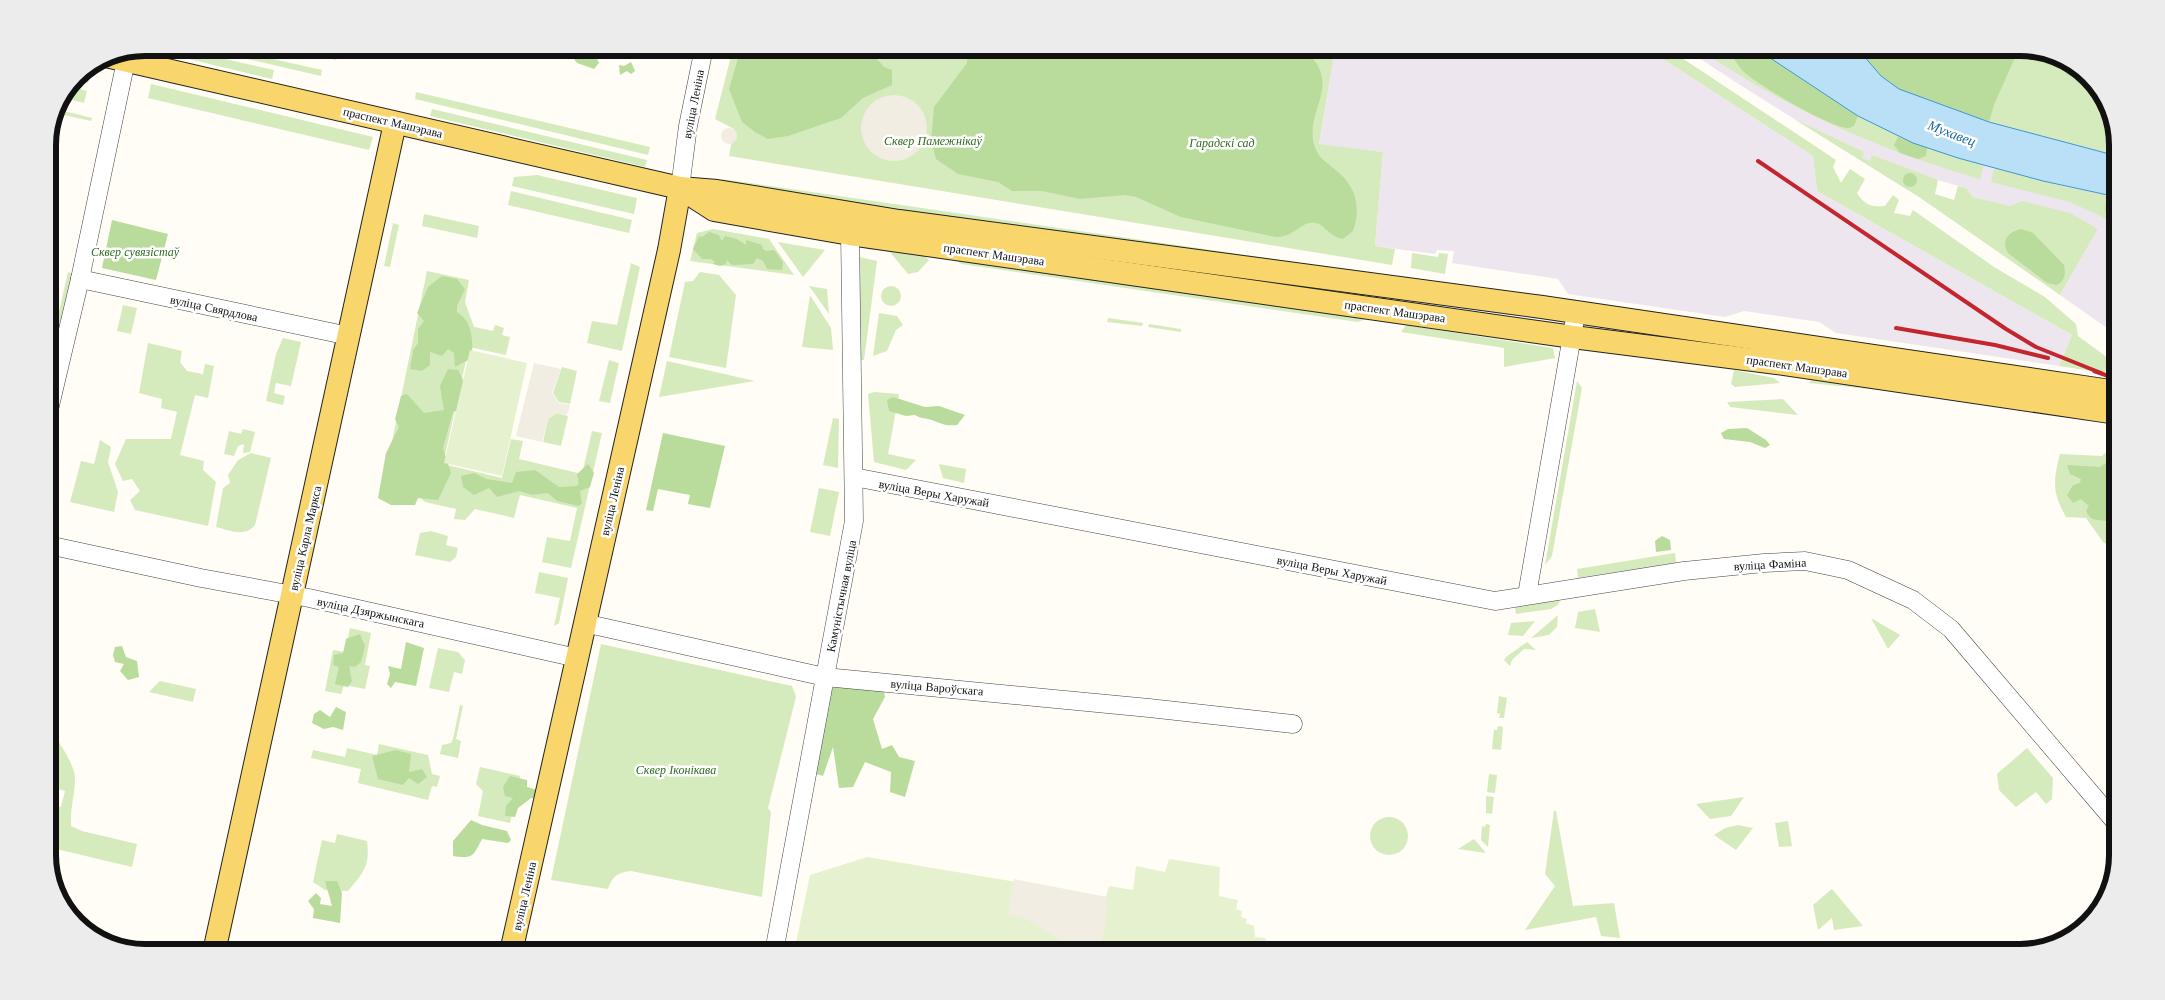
<svg xmlns="http://www.w3.org/2000/svg" width="2165" height="1000" font-family="'Libre Baskerville',serif">
  <rect width="100%" height="100%" fill="#fffdf5"/>
  <!-- industrial -->
  <g fill="#eee6ef">
    <polygon points="1322,48 1646,48 1813,156 1817,191 2072,335 2059,366 1836,333 1819,322 1744,311 1725,317 1568,294 1558,279 1452,263 1454,251 1437,250 1435,254 1375,246 1383,152 1319,145 1334,56"/>
    <polygon points="1684,48 1755,48 1827,97 2043,181 2117,197 2117,335 2060,295 2098,229 1973,197 1966,188 1927,177 1919,197 1740,85"/>
  </g>
  <!-- green -->
  <g fill="#d5ebbd">
    <polygon points="157,48 177,48 274,70 272,79 156,51"/>
    <polygon points="199,48 224,48 322,70 321,76"/>
    <polygon points="283,48 325,48 339,51 336,60"/>
    <polygon points="733,48 1322,48 1334,56 1319,144 1383,152 1375,246 1395,249 1392,265 729,156 734,129 715,119"/>
    <path d="M1646,48H1667L1836,160L1833,167L1841,183L1850,169L1865,179L1857,193C1863,204 1873,208 1885,206L1893,195L1899,200L1894,213L1910,216L1913,210L1994,267L2045,297L2076,324L2078,336L2108,358L2105,373L2059,366L2072,335L1817,191L1813,156Z"/>
    <path d="M1697,48H1755L1858,116L1877,126L1927,148L1984,165L1980,179C1879,151 1784,107 1697,48Z"/>
    <polygon points="1857,48 2020,48 2058,55 2101,91 2117,139 2117,156 1989,122 1911,94"/>
    <polygon points="88,68 91,69 88,83 74,79"/>
    <polygon points="151,84 373,137 369,150 148,98"/>
    <polygon points="69,86 87,91 84,103 61,97"/>
    <polygon points="416,92 650,147 648,155 415,99"/>
    <polygon points="56,109 92,118 91,121 55,113"/>
    <polygon points="432,109 647,160 645,167 430,116"/>
    <polygon points="1794,119 1864,152 1862,158 1870,161 1872,155 1938,180 1935,194 1954,200 1958,186 1966,188 1973,197 2010,206 2022,201 2070,213 2098,229 2060,295 1919,197"/>
    <polygon points="1994,168 2065,187 2117,197 2117,224 2070,202 1991,182"/>
    <polygon points="537,175 637,198 634,214 512,186 514,177"/>
    <polygon points="722,179 1542,298 1542,303 724,184"/>
    <polygon points="511,191 632,220 629,233 508,205"/>
    <polygon points="424,214 479,226 477,238 422,226"/>
    <polygon points="393,223 399,225 390,267 384,266"/>
    <polygon points="713,229 769,239 794,275 690,261 697,233"/>
    <polygon points="778,242 825,250 803,277"/>
    <polygon points="871,247 920,252 929,260 918,272 908,274 890,252 865,249"/>
    <polygon points="1412,253 1438,257 1439,253 1448,254 1445,274 1411,268"/>
    <polygon points="859,257 877,261 864,360 859,360 857,285"/>
    <polygon points="954,259 1376,315 1358,322 961,264"/>
    <polygon points="631,263 640,267 622,351 587,343 592,321 617,325"/>
    <polygon points="427,271 469,280 465,302 474,327 493,331 495,325 504,328 502,335 510,337 506,355 469,347 443,464 502,478 511,439 523,441 519,459 582,474 592,431 602,433 571,568 542,562 547,537 570,541 577,508 520,495 514,518 475,509 465,520 454,519 456,509 425,502 418,496 396,501 380,500"/>
    <polygon points="68,272 73,274 59,335 54,334"/>
    <polygon points="700,272 719,275 736,295 726,368 669,357 685,282 693,281"/>
    <circle cx="891" cy="296" r="10"/>
    <polygon points="809,286 827,289 829,314"/>
    <polygon points="810,295 831,328 833,350 802,347"/>
    <polygon points="123,305 137,308 131,334 117,331"/>
    <polygon points="879,313 897,316 903,325 896,330 887,351 873,356"/>
    <polygon points="1108,318 1143,323 1142,326 1107,322"/>
    <polygon points="1149,324 1181,329 1181,332 1148,327"/>
    <polygon points="1406,325 1553,348 1555,358 1504,367 1504,348 1401,332"/>
    <polygon points="53,337 59,338 48,387 48,360"/>
    <polygon points="283,338 301,342 291,386 276,383 274,393 285,396 283,405 266,401 276,354"/>
    <polygon points="148,343 182,351 180,362 187,371 203,374 205,364 214,366 208,398 195,395 180,455 204,461 203,470 216,482 208,526 135,510 130,500 140,491 132,479 123,481 115,464 126,439 171,439 177,412 161,408 162,399 139,393"/>
    <polygon points="609,360 619,363 610,403 599,401"/>
    <polygon points="667,361 755,381 659,397"/>
    <polygon points="562,367 577,371 570,404 559,402 553,393"/>
    <polygon points="1734,370 1774,378 1780,383 1735,387 1731,384"/>
    <polygon points="1816,376 1892,387 1890,391 1809,383"/>
    <polygon points="1577,381 1582,388 1552,556 1545,565"/>
    <polygon points="874,392 899,394 888,454 916,460 906,470 874,462 868,394"/>
    <polygon points="1783,399 1798,415 1730,407 1727,402"/>
    <polygon points="557,413 568,416 561,446 543,442 548,419"/>
    <polygon points="833,418 839,419 838,468 823,465"/>
    <polygon points="243,429 255,432 250,452 243,453 244,444 238,446 234,456 224,454 229,431 241,434"/>
    <polygon points="100,440 111,447 108,462 118,492 114,512 70,502 81,461 94,464"/>
    <path d="M2117,443V550L2103,542L2086,518L2066,517C2052,492 2053,481 2060,454L2102,456Z"/>
    <path d="M251,453L271,458L255,525C245,538 229,530 216,527L223,488L230,483L228,475L238,460Z"/>
    <polygon points="939,464 966,469 964,483 943,478"/>
    <polygon points="819,488 839,492 830,536 810,532"/>
    <polygon points="431,531 448,536 446,545 458,548 456,557 450,562 415,555 420,533"/>
    <polygon points="1675,553 1676,563 1578,578 1577,569"/>
    <polygon points="539,572 568,578 559,623 554,626 560,598 535,593"/>
    <polygon points="1560,600 1558,605 1551,609 1516,614 1515,606"/>
    <polygon points="1595,609 1600,632 1575,628 1578,612"/>
    <polygon points="1558,615 1557,627 1549,635 1531,638"/>
    <polygon points="1871,618 1900,635 1888,649"/>
    <polygon points="1535,621 1523,636 1508,635 1511,623"/>
    <polygon points="350,628 371,633 365,665 370,666 365,689 344,685 341,694 325,691 333,650 345,652"/>
    <polygon points="1527,642 1536,650 1524,649 1512,660 1510,666 1504,660 1506,657"/>
    <path d="M601,644L792,686L796,697L768,808L771,812L762,897L631,871C619,872 612,876 608,889L551,880Z"/>
    <polygon points="438,648 458,652 465,660 462,674 454,672 449,692 429,688"/>
    <polygon points="160,681 196,689 193,702 149,692"/>
    <polygon points="1499,696 1507,698 1504,718 1499,718 1500,714 1497,713"/>
    <polygon points="460,705 463,706 456,739 461,741 458,758 440,754 442,745 451,743 453,739"/>
    <path d="M48,726C56,738 75,764 75,778C75,794 70,809 71,826L82,831L137,844L132,867L48,847V804L61,807L65,791L48,786Z"/>
    <polygon points="1498,726 1503,727 1501,750 1492,749 1494,730 1497,730"/>
    <polygon points="379,744 428,755 432,774 440,776 437,787 432,786 428,800 358,783 361,769 311,758 313,750 345,757 347,748 377,755"/>
    <polygon points="2027,748 2053,778 2052,799 2046,804 2036,792 2016,807 1999,790 1997,774"/>
    <polygon points="480,767 520,776 510,823 478,816 483,791 476,784"/>
    <polygon points="1489,774 1497,775 1495,793 1487,792"/>
    <polygon points="1486,796 1494,797 1492,814 1486,813"/>
    <polygon points="1744,797 1731,816 1710,819 1696,804"/>
    <polygon points="1554,811 1556,811 1573,906 1614,903 1620,938 1601,936 1596,917 1525,930 1555,886 1545,874"/>
    <circle cx="1389" cy="836" r="19"/>
    <polygon points="1788,821 1792,846 1779,847 1775,823"/>
    <polygon points="1486,824 1490,825 1488,847 1481,840 1482,826 1485,827"/>
    <polygon points="1738,825 1753,828 1736,850 1714,835 1725,828"/>
    <path d="M337,834L367,841C370,866 364,872 348,891L325,890L313,882L322,840L335,843Z"/>
    <polygon points="1474,839 1486,853 1458,849"/>
    <polygon points="1832,889 1863,926 1834,930 1832,918 1818,930 1813,905"/>
  </g>
  <!-- forest -->
  <g fill="#b9dc9c">
    <polygon points="539,48 567,48 570,49 567,59 560,56 553,57"/>
    <polygon points="741,48 877,48 877,59 884,67 892,70 892,85 863,98 841,118 788,136 768,139 755,132 742,122 729,89"/>
    <path d="M968,48H1302C1347,84 1302,110 1315,147C1318,157 1325,161 1332,167C1355,184 1362,204 1353,231L1343,239C1326,235 1326,225 1316,223C1303,219 1295,237 1276,237L1181,217L1136,197L1125,195L1080,199L1042,191H1012L998,182L958,174L936,159L931,141L934,107L967,63Z"/>
    <path d="M1722,48H1755L1858,116L1854,126L1849,128C1832,129 1760,86 1745,73C1735,64 1736,56 1722,48Z"/>
    <polygon points="1857,48 1988,49 2019,48 1994,105 1989,122 1899,89 1881,76"/>
    <polygon points="576,52 595,54 599,63 594,69 577,63 574,59"/>
    <polygon points="631,62 635,71 631,74 627,71 620,75 619,65 624,66"/>
    <polygon points="2068,64 2080,73 2073,77 2066,74 2066,69"/>
    <polygon points="1898,137 1927,148 1926,156 1918,159 1900,153 1894,145"/>
    <circle cx="1910" cy="180" r="7"/>
    <polygon points="2112,197 2117,197 2117,221 2105,211 2106,201"/>
    <polygon points="112,220 168,234 156,280 102,268"/>
    <path d="M2021,229L2033,233L2064,265C2066,274 2065,280 2057,285L2047,283L2009,254C2000,242 2007,232 2021,229Z"/>
    <polygon points="709,232 719,235 722,241 725,236 737,239 746,245 746,240 762,245 763,249 766,251 774,250 783,262 782,270 767,269 763,261 757,258 753,264 732,265 727,260 726,264 720,266 713,264 715,262 711,259 702,259 693,249 699,236 702,237"/>
    <path d="M442,276L457,279L465,289L457,306V312C473,322 473,341 472,358L455,367L454,353L448,349L442,356L430,352V365L422,371L410,369L413,350L418,343V329L424,321L417,313L428,287Z"/>
    <polygon points="448,369 458,370 466,386 460,410 453,412 443,448 451,473 438,500 418,498 415,505 391,505 378,498 386,453 399,427 395,419 401,396 407,394 424,413 444,410 440,386"/>
    <path d="M893,397L925,407L939,406L965,415L957,425C945,426 942,424 932,420C926,418 921,419 915,415L906,416L889,411L887,400Z"/>
    <polygon points="1747,428 1766,440 1770,445 1765,448 1750,442 1724,439 1721,433 1728,429"/>
    <polygon points="663,433 725,446 710,508 688,504 690,495 658,489 653,511 646,510"/>
    <path d="M2113,458L2117,459V526C2114,524 2110,521 2106,521C2096,519 2091,522 2086,511L2089,506L2081,499L2073,503L2067,495L2073,485L2080,483L2081,479L2070,474L2067,465L2100,467Z"/>
    <polygon points="588,464 594,473 590,487 580,491 582,503 579,506 557,501 548,493 532,495 519,491 497,497 489,488 474,495 463,487 461,476 474,473 487,479 512,483 516,472 535,470 559,487 576,486 579,484 577,474"/>
    <polygon points="1662,536 1670,540 1671,550 1656,552 1655,541"/>
    <polygon points="360,634 365,646 361,662 355,667 349,666 352,681 348,687 335,684 339,667 333,665 334,655 343,653 346,639"/>
    <polygon points="406,642 424,648 416,686 395,682 391,688 387,684 390,674 388,666 401,669"/>
    <polygon points="122,646 126,657 137,661 139,677 128,680 120,671 124,664 115,662 113,655 115,647"/>
    <polygon points="836,685 883,686 885,697 873,719 882,749 892,745 899,757 915,761 905,797 890,792 891,772 865,762 853,787 839,788 833,747 823,776 813,773 823,700"/>
    <polygon points="336,707 346,712 343,730 333,727 324,729 312,723 314,714 320,710 330,717"/>
    <polygon points="396,750 411,754 409,772 422,769 427,777 418,784 409,778 403,785 378,779 372,756"/>
    <polygon points="510,776 527,780 527,787 537,790 536,798 531,798 518,808 515,817 505,816 506,806 513,798 505,796 503,787"/>
    <path d="M471,820L482,825L507,831L511,840L508,843L482,839C473,856 474,859 453,856V841Z"/>
    <polygon points="325,881 337,881 342,893 340,923 313,918 314,909 308,901 316,893 321,898 320,904 332,906"/>
  </g>
  <!-- pitch -->
  <g fill="#e6f2cf">
    <polygon points="470,350 527,363 502,476 444,463"/>
    <polygon points="867,857 1106,897 1109,886 1133,890 1136,866 1165,872 1169,859 1220,867 1219,896 1238,900 1236,909 1242,911 1241,917 1247,919 1246,923 1254,926 1255,937 1265,938 1273,949 1272,952 794,952 810,875"/>
  </g>
  <!-- plaza -->
  <g fill="#f1ede2">
    <circle cx="894" cy="128" r="33"/>
    <circle cx="729" cy="136" r="8"/>
    <polygon points="534,363 561,369 552,393 559,403 570,405 567,415 557,413 548,419 542,442 516,436"/>
    <polygon points="1014,879 1107,897 1107,913 1100,952 1078,952 1025,918 1008,914"/>
  </g>
  <!-- water -->
  <polygon fill="#b9e0f7" stroke="#3f96cf" points="1755,48 1857,48 1881,76 1899,89 1989,122 2117,156 2117,197 2043,181 1958,158 1913,143 1858,116"/>
  <g fill="none" stroke-linecap="round" stroke-linejoin="round">
    <!-- minor casing -->
    <g stroke="#444" stroke-width="19">
      <g id="minor">
        <polyline points="680,188 688,126 704,48"/>
        <polyline points="80,279 349,336"/>
        <polyline points="48,414 80,279 128,51"/>
        <polyline points="854,477 1495,601 1684,571 1764,563 1805,561 1848,570 1913,600 1951,629 2117,824"/>
        <polyline points="48,545 201,578 309,598 577,658"/>
        <polyline points="1527,595 1576,313"/>
        <polyline points="584,623 825,677 1149,708 1293,724"/>
        <polyline points="774,952 854,521 850,234"/>
      </g>
    </g>
    <!-- major casing -->
    <g stroke="#222" stroke-width="24">
      <g id="major">
        <polyline points="106,56 680,188 717,191 899,221 1542,307 2117,392"/>
        <polyline points="683,190 714,210 850,234 1573,337 1777,363 2117,413"/>
        <polyline points="214,952 395,123"/>
        <polyline points="511,952 669,250 680,188"/>
      </g>
    </g>
    <!-- minor -->
    <use href="#minor" stroke="#fff" stroke-width="18"/>
    <!-- major -->
    <use href="#major" stroke="#f9d66b" stroke-width="22"/>
    <!-- rail -->
    <g stroke="#c4262e" stroke-width="4">
      <polyline points="1758,161 2006,329 2036,347 2101,373"/>
      <polyline points="1896,328 1995,345 2048,358"/>
      <polyline points="2094,371 2117,379"/>
    </g>
  </g>
  <g text-anchor="middle" dominant-baseline="central" stroke-width="5" stroke-linejoin="round" paint-order="stroke">
    <!-- street labels -->
    <g font-size="12" fill="#111" stroke="#fff">
      <text transform="translate(693 104) rotate(-79)">вуліца Леніна</text>
      <text transform="translate(393 122) rotate(13)">праспект Машэрава</text>
      <text transform="translate(994 254) rotate(8)">праспект Машэрава</text>
      <text transform="translate(214 308) rotate(12)">вуліца Свярдлова</text>
      <text transform="translate(1395 311) rotate(8)">праспект Машэрава</text>
      <text transform="translate(1797 366) rotate(8)">праспект Машэрава</text>
      <text transform="translate(934 493) rotate(10)">вуліца Веры Харужай</text>
      <text transform="translate(612 501) rotate(-77)">вуліца Леніна</text>
      <text transform="translate(305 538) rotate(-77)">вуліца Карла Маркса</text>
      <text transform="translate(1770 564) rotate(-3)">вуліца Фаміна</text>
      <text transform="translate(1332 570) rotate(11)">вуліца Веры Харужай</text>
      <text transform="translate(841 596) rotate(-79)">Камуністычная вуліца</text>
      <text transform="translate(371 612) rotate(12)">вуліца Дзяржынскага</text>
      <text transform="translate(937 687) rotate(5)">вуліца Вароўскага</text>
      <text transform="translate(524 896) rotate(-77)">вуліца Леніна</text>
    </g>
    <!-- park labels -->
    <g font-size="12" font-style="italic" fill="#2f6b1f" stroke="#fff">
      <text x="933" y="140">Сквер Памежнікаў</text>
      <text x="1222" y="142">Гарадскі сад</text>
      <text x="135" y="251">Сквер сувязістаў</text>
      <text x="676" y="769">Сквер Іконікава</text>
    </g>
    <!-- water labels -->
    <g font-size="14" font-style="italic" fill="#1768a6" stroke="#fff">
      <text transform="translate(1952 133) rotate(21)">Мухавец</text>
    </g>
  </g>
  <!-- crop -->
  <path d="M0 0H2165V1000H0ZM145 56H2020A89 89 0 0 1 2109 145V855A89 89 0 0 1 2020 944H145A89 89 0 0 1 56 855V145A89 89 0 0 1 145 56Z" fill="#ececec" fill-rule="evenodd"/>
  <path fill="none" stroke="#111" stroke-width="6" d="M145 56H2020A89 89 0 0 1 2109 145V855A89 89 0 0 1 2020 944H145A89 89 0 0 1 56 855V145A89 89 0 0 1 145 56Z"/>
</svg>
